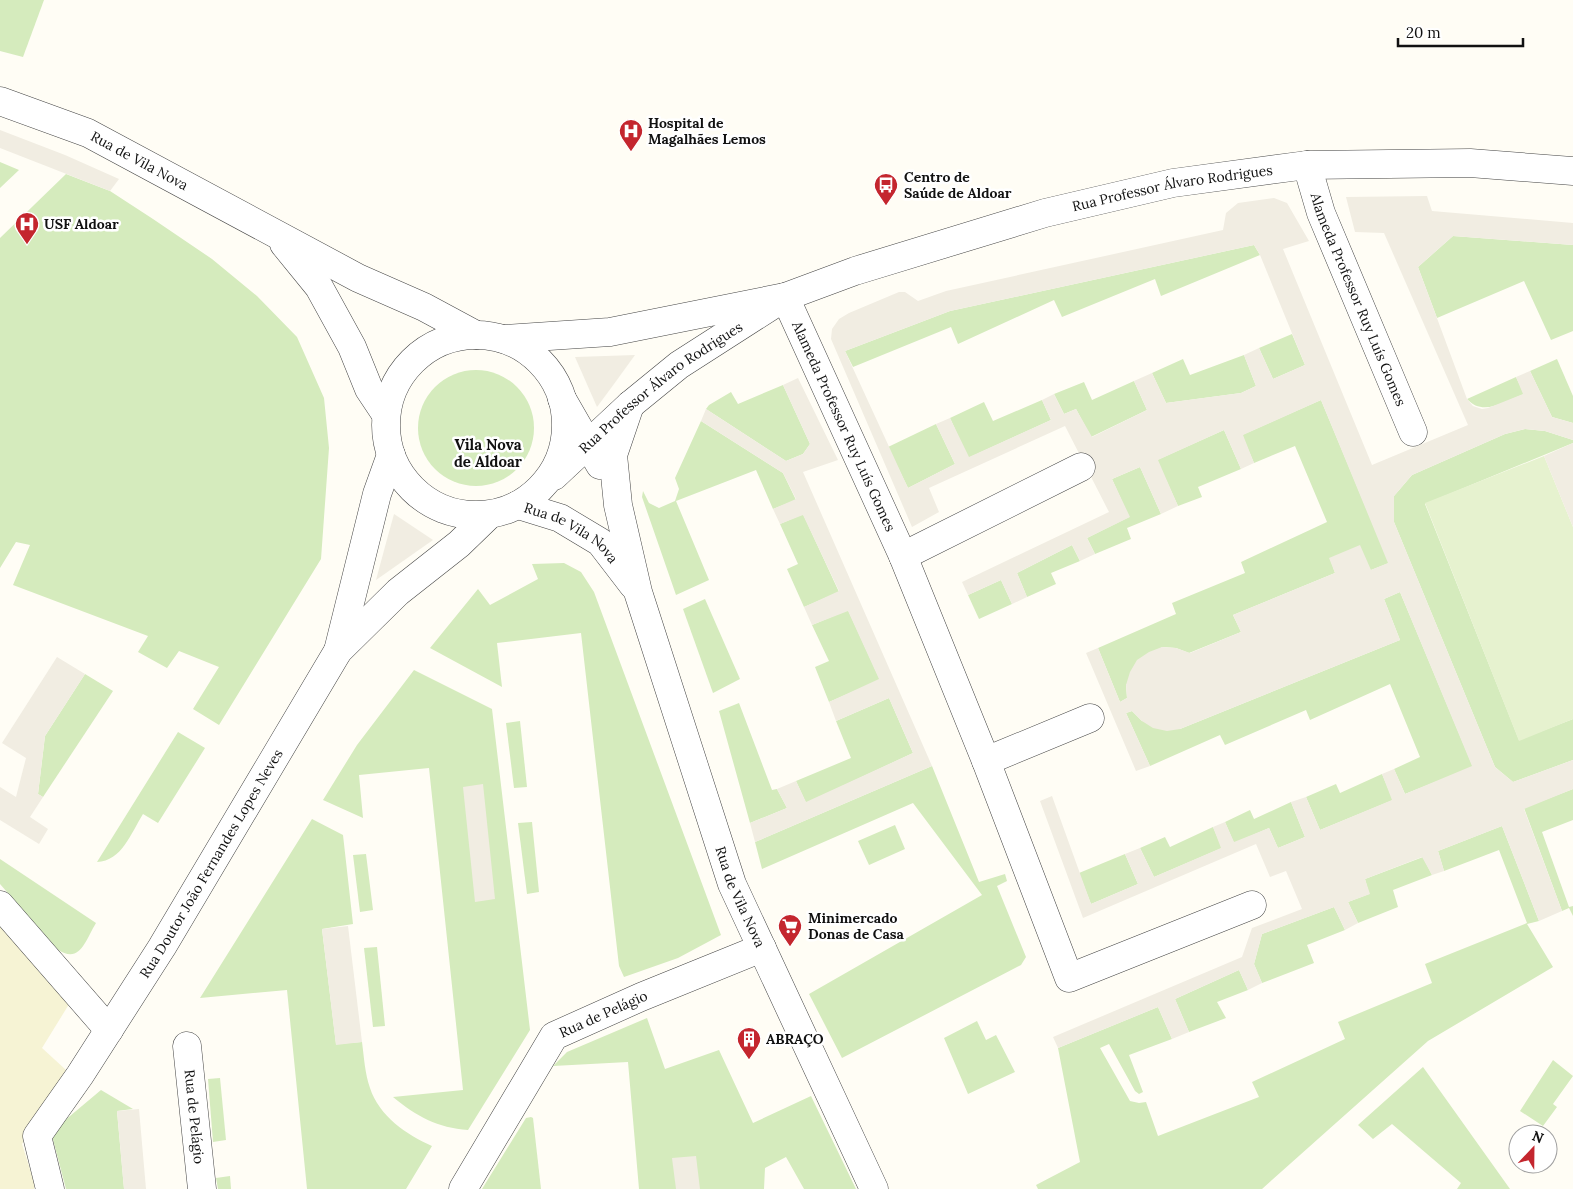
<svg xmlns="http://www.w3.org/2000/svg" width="1573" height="1189" font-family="Lora,serif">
  <rect width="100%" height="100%" fill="#fffdf5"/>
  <!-- farmland -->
  <polygon fill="#f6f3d4" points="0,921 71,1001 42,1048 66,1070 22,1144 35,1185 34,1189 0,1189"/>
  <!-- green -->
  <g fill="#d5ebbd">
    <polygon points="0,0 44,0 23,57 0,51"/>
    <polygon points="0,162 19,170 0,188"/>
    <polygon points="66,174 110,191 153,219 212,259 257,296 297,337 324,398 329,448 321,559 219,725 193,709 219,667 179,651 167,668 138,652 148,636 13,585 30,545 16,542 0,568 0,238"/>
    <polygon points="1453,236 1573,245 1573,331 1551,340 1524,281 1437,318 1418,267"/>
    <polygon points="1254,245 1260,255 1161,296 1155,279 1062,317 1054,300 958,344 951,327 853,367 845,351 950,311"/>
    <polygon points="1292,334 1305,365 1273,379 1259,348"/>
    <polygon points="1244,355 1256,386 1241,393 1166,403 1152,373 1183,359 1190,375"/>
    <polygon points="1557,359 1573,396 1573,423 1552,417 1530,371"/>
    <circle cx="476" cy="428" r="58"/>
    <path d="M1516,377L1524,394C1505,401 1483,417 1467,399Z"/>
    <polygon points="1134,381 1147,410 1091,437 1076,409 1064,414 1054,394 1084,382 1092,400"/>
    <polygon points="783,385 810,444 803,454 786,461 706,409 709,405 731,392 738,404"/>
    <polygon points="1042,400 1051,420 968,458 950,418 984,402 993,421"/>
    <polygon points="1321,400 1389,563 1371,570 1330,558 1335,573 1233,615 1241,632 1189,653 1176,648 1162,647 1126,685 1127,698 1120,702 1098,648 1176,614 1172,603 1245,573 1241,562 1327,522 1295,446 1254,463 1242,435"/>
    <polygon points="701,421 783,473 796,500 773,509 756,470 676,501 709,580 676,595 642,497 643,491 649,503 659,508 675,501 679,489 675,478"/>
    <polygon points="936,424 955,464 908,488 888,447"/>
    <polygon points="1525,429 1545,431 1573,440 1573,443 1425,504 1519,740 1573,719 1573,760 1513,782 1495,767 1394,522 1394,496 1412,475 1505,434"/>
    <polygon points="1224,430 1241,469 1198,487 1202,497 1178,506 1157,460"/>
    <polygon points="1140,467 1161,514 1127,528 1131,539 1095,554 1087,538 1129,517 1112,479"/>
    <polygon points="803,514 839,592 804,607 787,569 798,564 780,524"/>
    <polygon points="1072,545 1080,561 1051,573 1056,584 1027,597 1017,573"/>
    <polygon points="564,563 581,572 594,592 721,935 678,958 624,977 619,966 581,633 497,643 502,687 430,648 478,589 490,605 538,579 532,564"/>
    <polygon points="1001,580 1012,604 979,619 968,595"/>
    <polygon points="1400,592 1473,767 1405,794 1394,769 1420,757 1390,684 1310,720 1306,710 1225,745 1220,735 1150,766 1126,713 1132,711 1142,721 1180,729 1400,640 1384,599"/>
    <polygon points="705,599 740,679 713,693 683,609"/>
    <polygon points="848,610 880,680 829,702 815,667 829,661 812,625"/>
    <path d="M414,670L492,709L530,1030L468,1130C438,1128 416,1116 393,1097L463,1090L429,768L359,775L363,818L323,800L357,745Z"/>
    <polygon points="85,674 113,691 43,797 38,794 45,736"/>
    <polygon points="889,698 913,753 806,803 796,781 851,758 836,721"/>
    <polygon points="739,703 772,790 777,789 787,808 750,823 719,711"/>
    <polygon points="520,721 527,787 514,788 506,723"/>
    <path d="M178,732L205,748L158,823L143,814C131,833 122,861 97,862Z"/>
    <polygon points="932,766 979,882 1005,874 1007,881 997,886 1026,957 1021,965 842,1058 809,994 982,895 913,803 762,869 755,842"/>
    <polygon points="1382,774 1393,800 1320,830 1306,797 1336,784 1340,793"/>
    <polygon points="1573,789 1573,820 1542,832 1569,907 1573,906 1573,916 1569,908 1562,911 1524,808"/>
    <polygon points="1291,802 1305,837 1278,848 1269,828 1234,843 1225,822 1250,810 1254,819"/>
    <path d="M312,819L343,835L353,924L322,929L336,1044L362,1042C364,1057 365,1074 370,1088C379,1116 407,1135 432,1146L406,1189H307L287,990L200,998Z"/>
    <polygon points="532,822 539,892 527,894 518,823"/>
    <polygon points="895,825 905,849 869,865 858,841"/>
    <polygon points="1502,826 1539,921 1527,924 1553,967 1428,1041 1262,1189 1038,1189 1036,1185 1080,1162 1058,1048 1158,1007 1172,1039 1129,1055 1143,1092 1139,1094 1135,1091 1109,1044 1100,1048 1130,1101 1139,1103 1146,1102 1158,1136 1259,1097 1252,1082 1345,1039 1338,1022 1432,983 1425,964 1527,923 1499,850 1444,871 1438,851"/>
    <polygon points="1213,827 1222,848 1154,877 1140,848 1165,837 1170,847"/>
    <polygon points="366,854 373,910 360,912 353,855"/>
    <polygon points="1125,854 1138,884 1091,904 1079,873"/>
    <polygon points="1423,857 1432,875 1393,890 1398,907 1358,923 1348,902 1369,894 1365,879"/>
    <path d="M0,859L96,923C85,941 80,965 57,949L0,884Z"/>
    <polygon points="1334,907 1345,930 1307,945 1314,963 1262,983 1254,964 1262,934"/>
    <polygon points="377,947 385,1026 373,1027 364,948"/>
    <polygon points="1239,970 1248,990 1217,1002 1226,1018 1189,1032 1175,999"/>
    <polygon points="647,1018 665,1069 719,1050 753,1123 811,1096 856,1189 804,1189 786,1157 765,1168 764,1189 639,1189 628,1062 553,1066 567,1052"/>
    <polygon points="977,1021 986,1040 996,1035 1015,1072 968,1094 944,1038"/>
    <polygon points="1553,1060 1573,1076 1553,1104 1557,1107 1543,1126 1520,1111"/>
    <polygon points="1423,1067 1510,1189 1457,1189 1461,1183 1392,1124 1373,1139 1358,1125"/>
    <polygon points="220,1078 226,1140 213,1142 208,1079"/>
    <polygon points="101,1090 133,1109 117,1111 124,1189 66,1189 51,1132"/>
    <polygon points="531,1117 533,1118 541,1189 482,1189 526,1118"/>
    <polygon points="230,1176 231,1189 218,1189 216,1178"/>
  </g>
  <!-- pitch -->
  <polygon fill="#e6f2cf" points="1544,456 1573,527 1573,719 1519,741 1425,503"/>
  <!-- plaza -->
  <g fill="#f1ede2" fill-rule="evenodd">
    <polygon points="0,130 65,155 119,179 110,191 0,148"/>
    <path d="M1427,196L1432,211L1573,223V245L1453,236L1418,267L1467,399L1473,406L1482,409L1488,408L1523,394L1516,377L1530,371L1552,417L1573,423V440L1545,431L1525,429L1505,434L1412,475L1394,496V522L1495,767L1513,782L1573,760V789L1524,809L1562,911L1539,921L1502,826L1438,851L1444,871L1432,875L1422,857L1365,879L1370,894L1348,902L1358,923L1345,930L1334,907L1262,934L1254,964L1262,983L1248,990L1239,970L1175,999L1189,1032L1172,1039L1158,1007L1058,1048L1053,1037L1242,957L1252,928L1302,909L1286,871L1270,877L1256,844L1083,918L1040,801L1052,796L1091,904L1138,884L1125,854L1140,848L1154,877L1221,848L1213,827L1225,822L1234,842L1269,828L1278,848L1305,837L1291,802L1306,797L1320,830L1392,800L1382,774L1394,769L1405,794L1472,766L1400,592L1384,599L1400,640L1180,729L1167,731L1153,728L1142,721L1132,711L1126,713L1150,766L1136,771L1089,660L1086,653L1098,648L1120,702L1127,698L1126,685L1130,672L1137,660L1149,652L1162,647L1176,648L1190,653L1241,632L1233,615L1335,573L1329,558L1360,545L1371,570L1388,563L1321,400L1243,435L1254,463L1241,469L1224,430L1158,460L1178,506L1161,514L1140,467L1112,479L1130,517L1087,538L1095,554L1080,561L1072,545L1017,573L1027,597L1012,604L1001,580L968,595L962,582L1109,512L1065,426L929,488L939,512L912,527L831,339L832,329L839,319L849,313L899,292H905L918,301L946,291L1223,230L1226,213L1238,203L1274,198L1287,203L1309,241L1283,249L1372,465L1468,425L1384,233L1355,232L1346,197ZM1254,245L1260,255L1305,365L1273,379L1259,348L1244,355L1256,386L1241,393L1166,403L1152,373L1134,381L1147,410L1092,437L1076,409L1064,414L1054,394L1042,400L1051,420L969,457L950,418L936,424L955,464L908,488L845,351L950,311Z"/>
    <polygon points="635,355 614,384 597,407 575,357"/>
    <polygon points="798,378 838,460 803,472 932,766 755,842 750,823 787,808 777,789 796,781 806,802 913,753 889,698 836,721 829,702 879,679 848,611 812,625 804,607 839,591 803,515 780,524 773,509 796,499 783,473 701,421 706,409 786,461 803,454 810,444 783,385"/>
    <polygon points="1573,443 1573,527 1544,456"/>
    <polygon points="394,514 433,540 376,580 386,543"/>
    <polygon points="57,657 85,674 45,736 38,794 43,797 30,817 48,829 39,844 0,820 0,787 16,797 26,758 2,743"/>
    <polygon points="483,784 495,899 475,902 463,787"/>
    <polygon points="348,926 362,1042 336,1045 322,929"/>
    <polygon points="139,1109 146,1189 124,1189 117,1111"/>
    <polygon points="696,1156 700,1189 676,1189 672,1158"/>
  </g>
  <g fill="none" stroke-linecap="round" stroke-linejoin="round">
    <!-- minor casing -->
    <g stroke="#444" stroke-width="29">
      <g id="minor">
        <path id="s1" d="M0,101L88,133L358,278L424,307L476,335"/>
        <path id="s2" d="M1307,165L1321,213L1413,432"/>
        <polyline points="284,244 319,287 352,347 369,389 385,413"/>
        <path id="s3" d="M785,297L903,556L986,761L1069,978L1252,905"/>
        <polyline points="562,399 600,465"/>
        <path id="s4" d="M630,405L613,455L618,505L638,592L732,884L874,1189"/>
        <path id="s5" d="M518,505L560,518L600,542L633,585"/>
        <polyline points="903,556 1081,467"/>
        <polyline points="338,651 377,494 391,455"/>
        <polyline points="986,761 1090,718"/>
        <polyline points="0,905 109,1030"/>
        <path id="s6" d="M187,1046L202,1189"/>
        <path id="s7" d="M50,1189L37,1136L80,1075L162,947L338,651L398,592L459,544L489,515"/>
        <path id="s8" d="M463,1189L554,1036L641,997L762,948"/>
      </g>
    </g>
    <!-- tertiary casing -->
    <g stroke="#444" stroke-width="29">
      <g id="tertiary">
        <circle cx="476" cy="425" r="90"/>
        <path id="s9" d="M504,339L610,332L785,297L855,271L1045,213L1173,183L1307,165L1470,163L1573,171"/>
        <path id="s10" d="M554,476L630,405L679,365L771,306"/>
      </g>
    </g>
    <!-- minor -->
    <use href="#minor" stroke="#fff" stroke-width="28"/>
    <!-- tertiary -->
    <use href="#tertiary" stroke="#fff" stroke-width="28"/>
  </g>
  <!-- icons -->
  <defs>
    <g id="hospital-pin" transform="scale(1.25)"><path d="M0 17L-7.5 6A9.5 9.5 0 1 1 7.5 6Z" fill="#c4262e" stroke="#fff"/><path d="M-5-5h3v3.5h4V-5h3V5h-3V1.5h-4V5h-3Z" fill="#fff"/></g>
    <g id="bus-pin" transform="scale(1.25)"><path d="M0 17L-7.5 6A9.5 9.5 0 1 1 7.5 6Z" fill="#c4262e" stroke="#fff"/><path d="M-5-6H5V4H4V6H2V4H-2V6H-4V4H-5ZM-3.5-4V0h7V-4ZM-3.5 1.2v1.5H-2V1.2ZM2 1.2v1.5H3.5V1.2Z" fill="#fff"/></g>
    <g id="supermarket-pin" transform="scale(1.25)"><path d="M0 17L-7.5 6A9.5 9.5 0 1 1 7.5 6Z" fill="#c4262e" stroke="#fff"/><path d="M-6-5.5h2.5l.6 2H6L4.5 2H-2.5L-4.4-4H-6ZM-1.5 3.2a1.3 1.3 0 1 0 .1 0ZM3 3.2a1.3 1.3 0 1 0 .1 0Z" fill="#fff"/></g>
    <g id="building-pin" transform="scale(1.25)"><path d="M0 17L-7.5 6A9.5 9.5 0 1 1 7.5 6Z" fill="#c4262e" stroke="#fff"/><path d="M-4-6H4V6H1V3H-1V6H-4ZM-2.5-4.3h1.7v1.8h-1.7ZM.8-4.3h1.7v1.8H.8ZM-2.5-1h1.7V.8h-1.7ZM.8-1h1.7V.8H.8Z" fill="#fff"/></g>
  </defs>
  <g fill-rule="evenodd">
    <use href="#hospital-pin" x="631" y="131"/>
    <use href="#bus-pin" x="886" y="185"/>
    <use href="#hospital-pin" x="27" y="224"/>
    <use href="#supermarket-pin" x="790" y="926"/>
    <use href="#building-pin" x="749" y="1039"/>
  </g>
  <g text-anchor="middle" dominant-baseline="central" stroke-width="5" stroke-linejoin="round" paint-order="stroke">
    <!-- poi labels -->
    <g font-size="14" font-weight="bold" fill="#111" stroke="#fff" text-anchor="start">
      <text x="648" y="123">Hospital de<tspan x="648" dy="16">Magalhães Lemos</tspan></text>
      <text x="904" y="177">Centro de<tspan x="904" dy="16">Saúde de Aldoar</tspan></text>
      <text x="44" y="224">USF Aldoar</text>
      <text x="808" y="918">Minimercado<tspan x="808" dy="16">Donas de Casa</tspan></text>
      <text x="766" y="1039">ABRAÇO</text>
    </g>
    <!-- street labels -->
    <g font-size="14" fill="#111" stroke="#fff">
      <text stroke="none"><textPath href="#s1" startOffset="152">Rua de Vila Nova</textPath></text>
      <text stroke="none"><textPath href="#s9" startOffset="688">Rua Professor Álvaro Rodrigues</textPath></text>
      <text stroke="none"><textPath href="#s2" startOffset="144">Alameda Professor Ruy Luís Gomes</textPath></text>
      <text stroke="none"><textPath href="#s10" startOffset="139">Rua Professor Álvaro Rodrigues</textPath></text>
      <text stroke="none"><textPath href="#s3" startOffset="142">Alameda Professor Ruy Luís Gomes</textPath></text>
      <text stroke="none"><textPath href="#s5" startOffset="61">Rua de Vila Nova</textPath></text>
      <text stroke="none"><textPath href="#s7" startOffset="378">Rua Doutor João Fernandes Lopes Neves</textPath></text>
      <text stroke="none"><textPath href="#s4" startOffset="514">Rua de Vila Nova</textPath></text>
      <text stroke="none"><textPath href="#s8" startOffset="232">Rua de Pelágio</textPath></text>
      <text stroke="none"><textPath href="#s6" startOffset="71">Rua de Pelágio</textPath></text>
    </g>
    <!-- neighbourhood labels -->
    <g font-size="15" font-weight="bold" fill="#111" stroke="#fff">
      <text x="488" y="444">Vila Nova<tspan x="488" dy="17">de Aldoar</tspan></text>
    </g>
  </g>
  <!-- north arrow -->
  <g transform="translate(1533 1149) rotate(22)"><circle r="24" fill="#ffffff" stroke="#a0a0a0"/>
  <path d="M0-4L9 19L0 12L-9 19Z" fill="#c4262e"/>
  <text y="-8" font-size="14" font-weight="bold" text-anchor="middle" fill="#111111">N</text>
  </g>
  <!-- scale -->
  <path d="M1398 38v8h125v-8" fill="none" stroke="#111111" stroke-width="2.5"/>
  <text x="1406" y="38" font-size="15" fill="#111111" stroke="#ffffff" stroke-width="4" paint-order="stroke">20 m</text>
</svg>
